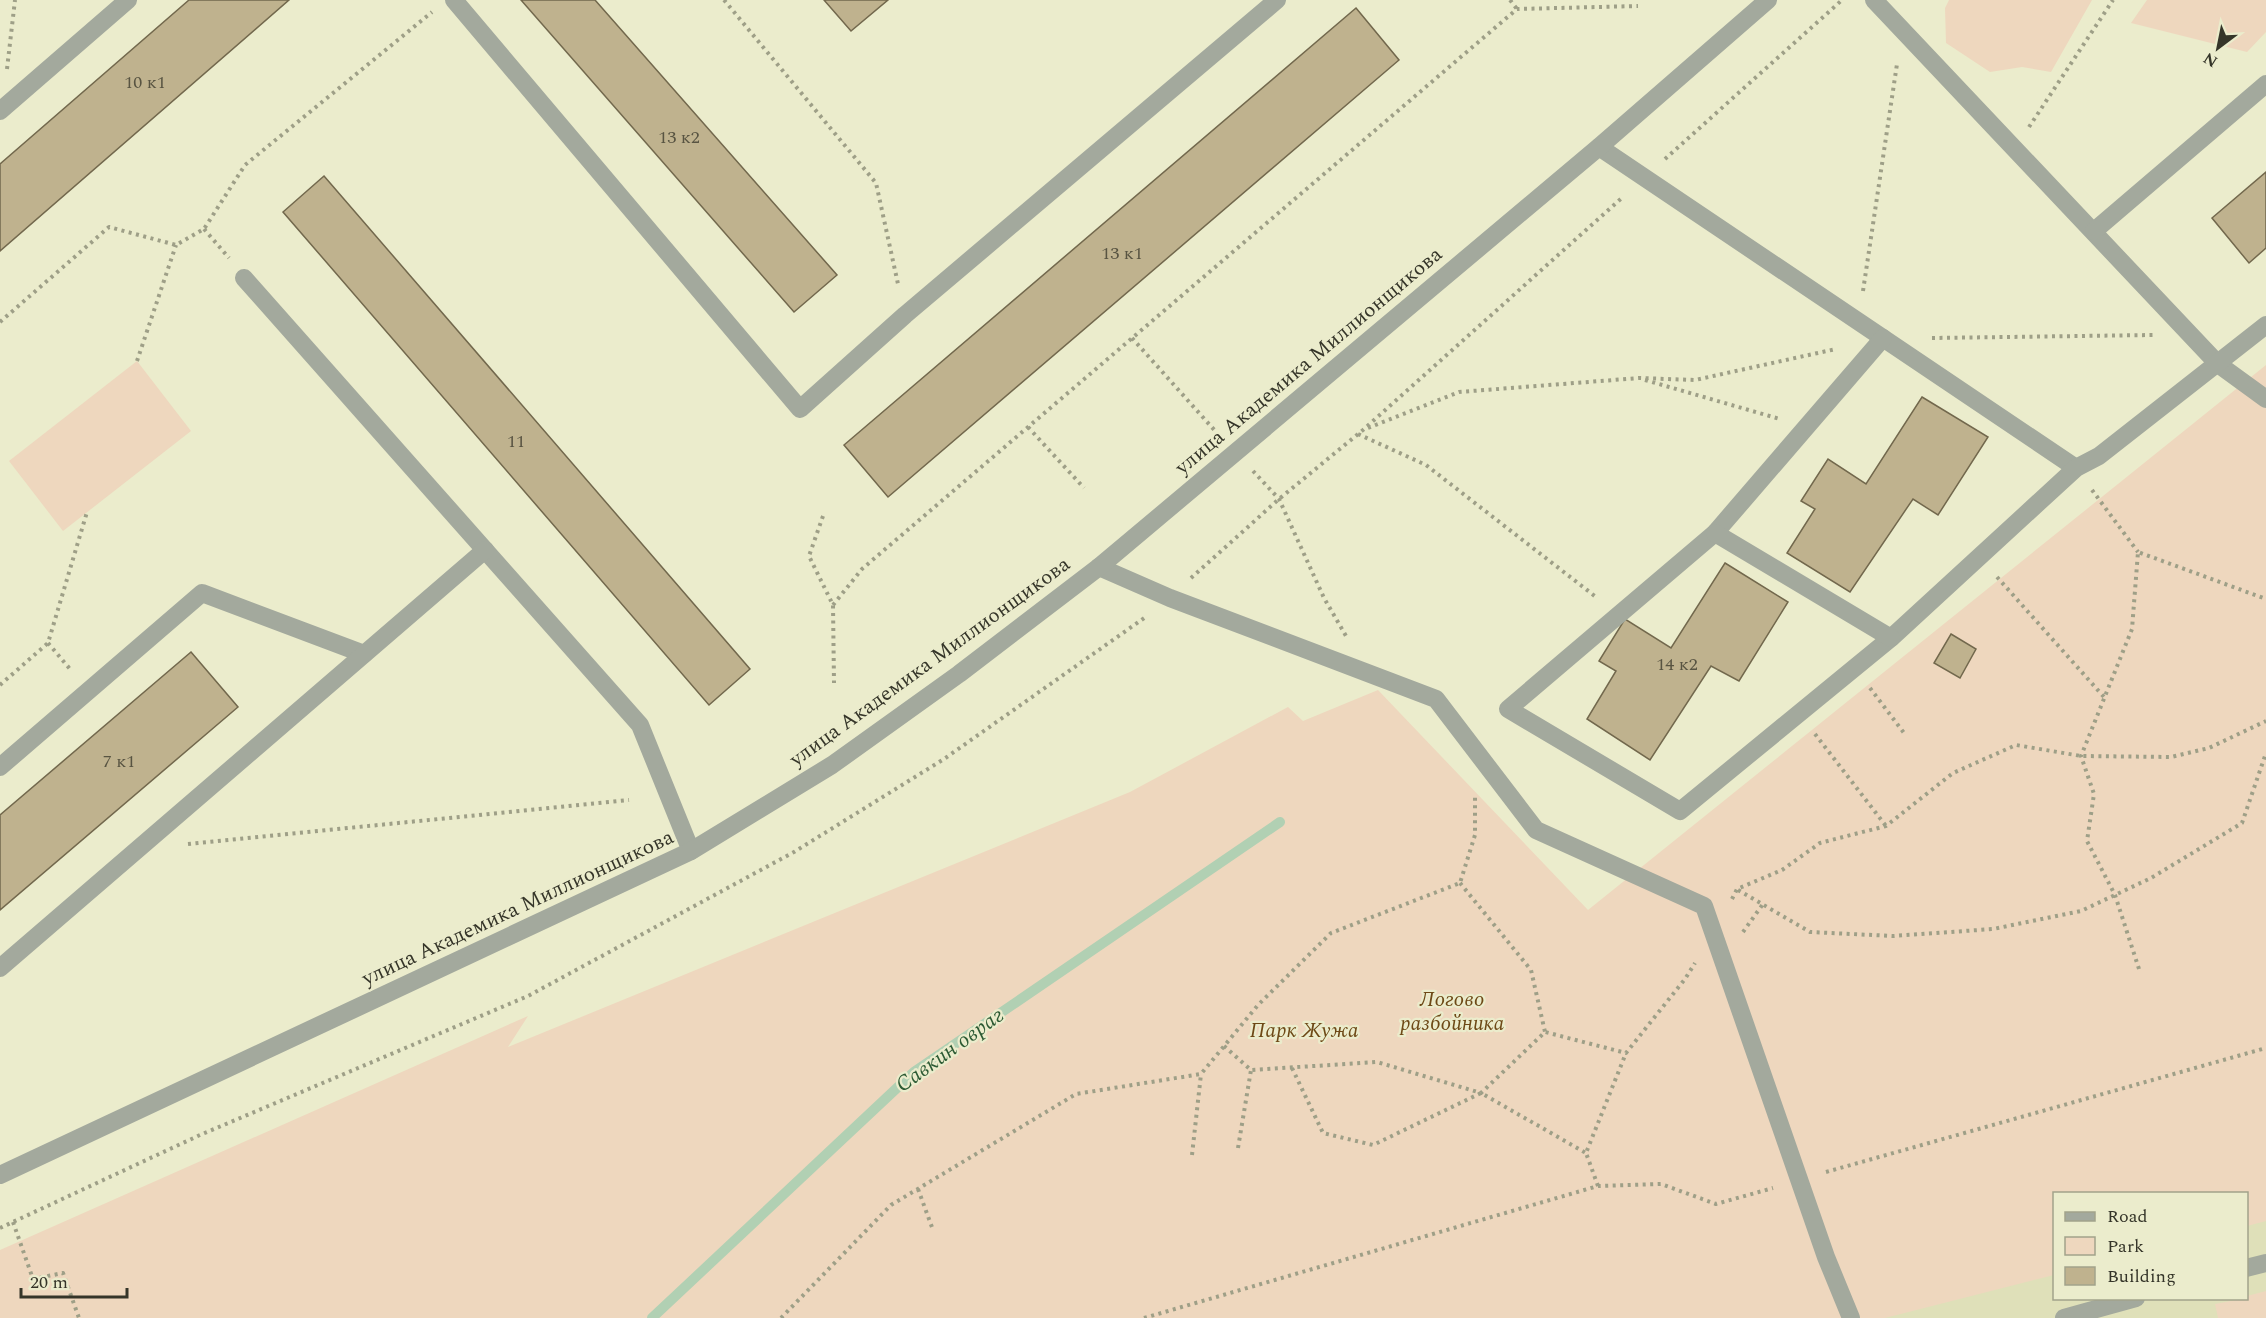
<svg xmlns="http://www.w3.org/2000/svg" width="2266" height="1318" font-family="Spectral,serif">
  <rect width="100%" height="100%" fill="#ebeccc"/>
  <!-- built -->
  <polygon fill="#dfe0b9" points="2266,1216 2266,1318 1849,1318 2054,1268 2054,1298 2246,1298 2247,1221"/>
  <!-- green -->
  <g fill="#eed7be">
    <polygon points="1949,0 2092,0 2051,72 2022,67 1990,72 1946,43 1945,8"/>
    <polygon points="2147,0 2266,0 2266,32 2247,52 2131,23"/>
    <polygon points="137,361 191,431 63,531 9,461"/>
    <polygon points="2266,365 2266,1221 2247,1226 2246,1194 2054,1194 2054,1275 1885,1318 0,1318 0,1250 528,1016 508,1047 1130,792 1288,707 1303,721 1378,690 1588,910"/>
    <polygon points="2266,1291 2266,1318 2218,1318 2215,1304 2246,1298 2247,1296"/>
  </g>
  <g fill="none" stroke-linecap="round" stroke-linejoin="round">
    <!-- stream -->
    <polyline stroke="#b1d0b3" stroke-width="10" points="652,1318 914,1072 1280,822"/>
  </g>
  <!-- building -->
  <g fill="#bfb28e" stroke="#72684d" stroke-width="1.5">
    <polygon points="189,0 289,0 0,251 0,164"/>
    <polygon points="521,0 595,0 837,275 794,312"/>
    <polygon points="824,0 888,0 851,31"/>
    <polygon points="1356,8 1399,60 888,497 844,445"/>
    <polygon points="2266,172 2266,248 2249,263 2212,218"/>
    <polygon points="324,176 750,669 709,705 283,212"/>
    <polygon points="1922,397 1988,437 1938,515 1913,499 1850,592 1787,553 1815,509 1801,501 1828,459 1866,484"/>
    <polygon points="1725,563 1788,602 1739,681 1711,666 1650,760 1587,719 1616,671 1599,661 1625,619 1671,648"/>
    <polygon points="1951,634 1976,649 1960,678 1934,663"/>
    <polygon points="191,652 238,707 0,910 0,815"/>
  </g>
  <g fill="none" stroke-linecap="round" stroke-linejoin="round">
    <!-- path -->
    <g stroke="#9e9f87" stroke-width="4" stroke-dasharray="3 4.5" stroke-linecap="butt">
      <polyline points="724,0 876,183 898,284"/>
      <polyline points="1510,0 1517,9"/>
      <polyline points="7,69 15,0"/>
      <polyline points="2029,127 2113,0"/>
      <polyline points="1665,159 1842,0"/>
      <polyline points="204,229 229,258"/>
      <polyline points="1863,291 1897,64"/>
      <polyline points="0,322 109,227 176,245 204,229 245,165 432,12"/>
      <polyline points="1132,338 1217,433"/>
      <polyline points="1932,338 2153,335"/>
      <polyline points="137,361 176,245"/>
      <polyline points="1645,380 1780,419"/>
      <polyline points="1028,427 1084,488"/>
      <polyline points="1368,428 1459,392 1639,378 1695,380 1836,349"/>
      <polyline points="1358,434 1426,465 1596,597"/>
      <polyline points="1253,471 1279,499 1324,598 1346,636"/>
      <polyline points="2092,490 2138,552"/>
      <polyline points="823,516 809,556 833,605 834,683"/>
      <polyline points="1997,577 2104,697"/>
      <polyline points="1191,578 1279,499 1363,430 1624,196"/>
      <polyline points="833,605 862,569 1517,9 1638,6"/>
      <polyline points="48,643 70,669"/>
      <polyline points="0,685 48,643 87,512"/>
      <polyline points="1870,688 1904,733"/>
      <polyline points="1815,734 1886,826"/>
      <polyline points="188,844 629,800"/>
      <polyline points="1460,883 1531,970 1545,1032"/>
      <polyline points="1738,890 1810,932 1893,936 1993,929 2081,911 2151,878 2242,823 2266,753"/>
      <polyline points="1732,899 1737,889 1782,870 1820,843 1886,826 1953,773 2016,745 2081,756 2171,757 2209,748 2266,721"/>
      <polyline points="1743,932 1763,904"/>
      <polyline points="2139,969 2115,895 2087,841 2094,794 2081,756 2132,629 2138,552 2266,599"/>
      <polyline points="1224,1046 1251,1070 1377,1062 1481,1093 1545,1032 1626,1053 1685,979 1695,963"/>
      <polyline points="1292,1068 1323,1133 1373,1145 1481,1093 1586,1153"/>
      <polyline points="1238,1148 1251,1070"/>
      <polyline points="1192,1155 1201,1074"/>
      <polyline points="1826,1172 2266,1048"/>
      <polyline points="1598,1186 1586,1153 1626,1053"/>
      <polyline points="918,1189 933,1230"/>
      <polyline points="13,1222 33,1279 63,1273 79,1318"/>
      <polyline points="0,1228 200,1135 528,996 794,852 944,759 1147,616"/>
      <polyline points="781,1318 891,1205 1076,1094 1201,1074 1258,1005 1331,933 1460,883 1475,835 1475,796"/>
      <polyline points="1144,1318 1598,1186 1661,1184 1716,1204 1773,1188"/>
    </g>
    <!-- minor -->
    <g stroke="#a3a99d" stroke-width="18">
      <polyline points="454,0 800,409 905,315 1277,0"/>
      <polyline points="1874,0 2218,364 2266,399"/>
      <polyline points="0,111 128,0"/>
      <polyline points="1599,147 2076,468"/>
      <polyline points="2094,231 2266,84"/>
      <polyline points="244,278 640,725 691,851"/>
      <polyline points="1883,338 1715,533 1508,709 1680,811 1891,638 2076,468 2099,456 2266,325"/>
      <polyline points="1715,533 1891,638"/>
      <polyline points="1099,567 1170,598 1436,699 1536,830 1704,906 1826,1257 1851,1318"/>
      <polyline points="0,767 202,593 364,654"/>
      <polyline points="0,968 485,550"/>
      <polyline points="0,1175 691,851 832,765 959,674 1099,567 1599,147 1768,0"/>
      <polyline points="2246,1268 2266,1263"/>
      <polyline points="2064,1318 2136,1298"/>
    </g>
  </g>
  <g text-anchor="middle" dominant-baseline="central" stroke-width="4.5" stroke-linejoin="round" paint-order="stroke">
    <!-- number labels -->
    <g font-size="18" fill="#585442">
      <text x="145" y="82">10 к1</text>
      <text x="679" y="137">13 к2</text>
      <text x="1122" y="253">13 к1</text>
      <text x="516" y="441">11</text>
      <text x="1677" y="664">14 к2</text>
      <text x="119" y="761">7 к1</text>
    </g>
    <!-- street labels -->
    <g font-size="21" fill="#353529" stroke="#ebeccc">
      <text transform="translate(1309 361) rotate(-40)">улица Академика Миллионщикова</text>
      <text transform="translate(930 662) rotate(-36)">улица Академика Миллионщикова</text>
      <text transform="translate(518 908) rotate(-25)">улица Академика Миллионщикова</text>
    </g>
    <!-- park labels -->
    <g font-size="21" font-style="italic" fill="#6d4916" stroke="#ebeccc">
      <text x="1452" y="1000">Логово<tspan x="1452" dy="24">разбойника</tspan></text>
      <text x="1304" y="1031">Парк Жужа</text>
    </g>
    <!-- water labels -->
    <g font-size="22" font-style="italic" fill="#2d5b34" stroke="#ebeccc">
      <text transform="translate(950 1050) rotate(-36)">Савкин овраг</text>
    </g>
  </g>
  <!-- legend -->
  <rect x="2053" y="1192" width="195" height="108" fill="#ebeccc" stroke="#a2a38b" stroke-width="1.5"/>
  <rect x="2065" y="1212" width="30" height="9" fill="#a3a99d" stroke="#a2a38b" stroke-width="1.5"/>
  <text x="2107" y="1222" font-size="18" fill="#353529">Road</text>
  <rect x="2065" y="1237" width="30" height="18" fill="#eed7be" stroke="#a2a38b" stroke-width="1.5"/>
  <text x="2107" y="1252" font-size="18" fill="#353529">Park</text>
  <rect x="2065" y="1267" width="30" height="18" fill="#bfb28e" stroke="#a2a38b" stroke-width="1.5"/>
  <text x="2107" y="1282" font-size="18" fill="#353529">Building</text>
  <!-- north arrow -->
  <g transform="translate(2218 48) rotate(212)" stroke="#ebeccc" stroke-width="4.5" paint-order="stroke">
  <path d="M0-4.5L10 22L0 15L-10 22Z" fill="#353529"/>
  <text y="-9" font-size="16" font-weight="bold" text-anchor="middle" fill="#353529">N</text>
  </g>
  <!-- scale -->
  <path d="M21 1288v9h106v-9" fill="none" stroke="#353529" stroke-width="3"/>
  <text x="30" y="1288" font-size="18" fill="#353529" stroke="#ebeccc" stroke-width="4.5" paint-order="stroke">20 m</text>
</svg>
